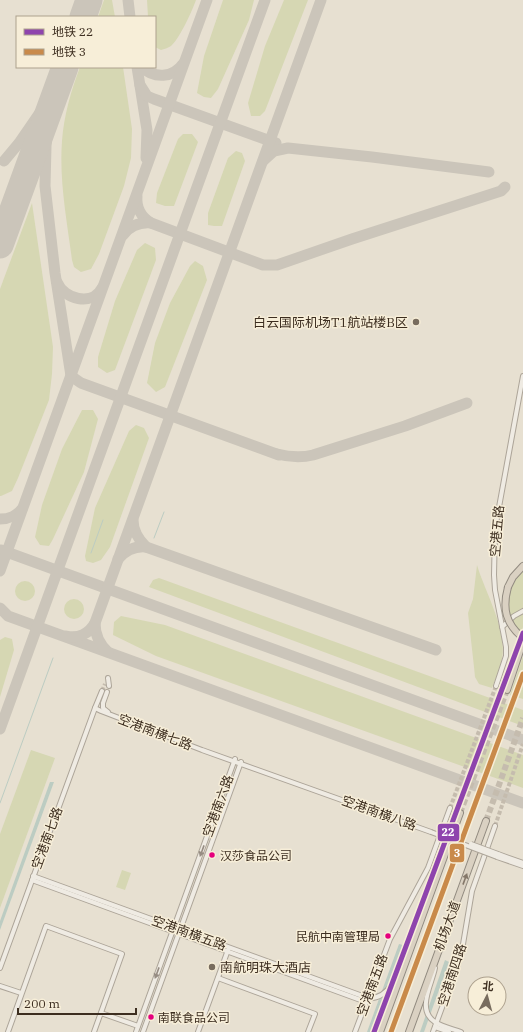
<svg xmlns="http://www.w3.org/2000/svg" width="523" height="1032" font-family="'IBM Plex Serif','Noto Sans SC',serif">
  <rect width="100%" height="100%" fill="#e7e0d1"/>
  <!-- green -->
  <g fill="#d6d7b3">
    <polygon points="104,0 112,0 115,17 98,17"/>
    <path d="M147,0H196C192,11 180,38 171,46C168,48 164,49 161,50L155,47V17H148Z"/>
    <polygon points="223,0 254,0 249,20 218,89 211,98 204,97 197,93 204,56"/>
    <polygon points="284,0 308,0 265,111 260,116 251,116 248,103 265,46"/>
    <path d="M80,67H123L132,129L131,158L124,186L99,254L91,269L81,272L74,267L72,260C67,221 59,181 62,141C64,115 71,91 80,67Z"/>
    <polygon points="183,134 192,134 198,142 174,206 165,206 156,203 157,193 178,139"/>
    <polygon points="236,151 242,153 245,161 222,226 214,226 208,225 208,213 228,158"/>
    <polygon points="32,203 53,347 52,374 49,400 18,478 12,491 1,496 0,496 0,289"/>
    <polygon points="145,243 155,248 156,260 115,370 107,373 98,367 98,357 115,301 137,250"/>
    <polygon points="195,261 203,266 207,280 165,387 156,392 147,383 155,343 170,303 190,266"/>
    <polygon points="82,410 93,410 98,419 84,472 53,539 49,546 40,545 35,537 42,505 62,449"/>
    <polygon points="136,425 144,428 149,438 110,547 101,560 93,563 86,561 85,556 95,508 129,431"/>
    <path d="M477,565C485,592 508,631 502,659C501,669 495,679 492,688L479,684L475,677L474,667L468,613L473,599Z"/>
    <path d="M523,571V627L521,634C518,630 514,625 512,621C502,605 510,583 523,571Z"/>
    <polygon points="159,578 523,710 523,726 149,587 153,580"/>
    <circle cx="25" cy="591" r="10"/>
    <circle cx="74" cy="609" r="10"/>
    <polygon points="121,616 165,625 523,755 523,788 156,656 113,635 114,622"/>
    <polygon points="5,637 12,639 14,650 0,697 0,640"/>
    <polygon points="523,656 523,699 510,695"/>
    <polygon points="31,750 55,758 0,908 0,834"/>
    <polygon points="122,870 131,873 125,890 116,887"/>
  </g>
  <!-- water -->
  <g fill="#bcccc2">
    <polygon points="50,782 54,782 0,930 0,921"/>
    <polygon points="399,944 403,945 371,1032 367,1032"/>
    <polygon points="445,960 449,962 424,1032 420,1032"/>
  </g>
  <g fill="none" stroke-linecap="round" stroke-linejoin="round">
    <!-- stream -->
    <g stroke="#bcccc2" stroke-width="1">
      <polyline points="154,538 164,512"/>
      <polyline points="91,553 103,520"/>
      <polyline points="0,803 53,658"/>
    </g>
    <!-- taxiway -->
    <g stroke="#cbc5ba" stroke-width="11">
      <polyline points="128,0 130,17"/>
      <polyline points="137,67 147,130 146,158"/>
      <path d="M142,67C154,79 173,78 183,64"/>
      <polyline points="140,85 147,96 154,99 276,143"/>
      <polyline points="58,86 48,126 46,146 45,186 55,273 71,376 81,383 279,455"/>
      <polyline points="4,161 19,143 52,95"/>
      <polyline points="263,161 274,151 288,148 372,157 489,172"/>
      <path d="M137,196C136,207 141,217 151,223"/>
      <path d="M123,235C130,226 139,222 151,223L263,265H277L352,239L501,191L505,187"/>
      <path d="M57,282C64,299 92,307 102,288"/>
      <path d="M277,454C289,457 301,458 313,455L405,426L467,403"/>
      <path d="M0,519C10,519 16,516 22,509"/>
      <path d="M133,520C133,531 138,539 146,547"/>
      <polyline points="1,550 523,740"/>
      <path d="M118,559C126,550 135,546 146,547L436,650"/>
      <polyline points="0,571 207,0"/>
      <polyline points="0,608 8,616 523,803"/>
      <path d="M95,623C95,635 99,644 108,652"/>
      <path d="M66,636C78,639 89,634 95,623L321,0"/>
      <polyline points="0,729 265,0"/>
    </g>
    <!-- runway -->
    <g stroke="#cbc5ba" stroke-width="27">
      <polyline points="83,17 89,0"/>
      <polyline points="0,245 65,67"/>
    </g>
    <!-- minor-tunnel -->
    <g stroke="#c5bcae" stroke-width="4" stroke-dasharray="4 2" stroke-linecap="butt">
      <polyline points="102,691 105,684"/>
      <polyline points="450,808 496,686"/>
      <polyline points="495,826 523,744"/>
    </g>
    <!-- highway-tunnel -->
    <g stroke="#c5bcae" stroke-width="6" stroke-dasharray="6 3" stroke-linecap="butt">
      <polyline points="460,813 507,690"/>
      <polyline points="486,821 523,718"/>
    </g>
    <!-- minor casing -->
    <g stroke="#ada599" stroke-width="6">
      <g id="minor">
        <polyline points="502,627 514,616 523,611"/>
        <polyline points="108,678 109,686"/>
        <polyline points="496,686 506,656 506,647 495,590 494,575 495,529 523,376"/>
        <polyline points="102,691 95,708 101,711 202,750 431,832"/>
        <polyline points="107,692 103,703 103,708 108,712"/>
        <polyline points="498,854 523,863"/>
        <polyline points="497,857 523,866"/>
        <path d="M33,876L368,998C395,1000 402,959 411,940"/>
        <polyline points="32,880 366,1002"/>
        <polyline points="0,968 95,708"/>
        <path d="M435,968C432,984 416,1010 435,1022C442,1027 453,1029 461,1032"/>
        <polyline points="218,978 315,1014 308,1032"/>
        <polyline points="0,986 21,993"/>
        <polyline points="101,1013 138,1026"/>
        <polyline points="435,1027 449,1032"/>
        <polyline points="8,1032 46,926 122,954 94,1032"/>
        <polyline points="136,1032 235,759"/>
        <polyline points="143,1032 241,762"/>
        <polyline points="198,1032 228,950"/>
        <polyline points="355,1032 390,939 428,868 450,808"/>
        <polyline points="433,1032 461,956 472,891 495,826"/>
      </g>
    </g>
    <!-- highway casing -->
    <g stroke="#928b80" stroke-width="8">
      <g id="highway">
        <polyline points="508,587 513,577 523,566"/>
        <polyline points="507,690 523,642"/>
        <polyline points="380,1032 460,813"/>
        <polyline points="409,1032 486,821"/>
      </g>
    </g>
    <!-- minor -->
    <use href="#minor" stroke="#efebe3" stroke-width="4"/>
    <!-- highway -->
    <use href="#highway" stroke="#dad1c2" stroke-width="6"/>
    <!-- minor-bridge casing -->
    <g stroke="#ada599" stroke-width="6" stroke-linecap="butt">
      <g id="minor-bridge">
        <polyline points="431,832 497,857"/>
        <polyline points="471,844 498,854"/>
      </g>
    </g>
    <!-- highway-bridge casing -->
    <g stroke="#928b80" stroke-width="8" stroke-linecap="butt">
      <path id="highway-bridge" d="M508,587C502,609 506,624 523,638"/>
    </g>
    <!-- minor-bridge -->
    <use href="#minor-bridge" stroke="#efebe3" stroke-width="4"/>
    <!-- highway-bridge -->
    <use href="#highway-bridge" stroke="#dad1c2" stroke-width="6"/>
    <!-- metro-1 casing -->
    <g stroke="#f7eed8" stroke-width="8">
      <polyline id="metro-1" points="374,1032 523,633"/>
    </g>
    <!-- metro-2 casing -->
    <g stroke="#f7eed8" stroke-width="8">
      <polyline id="metro-2" points="391,1032 523,674"/>
    </g>
    <!-- metro-1 -->
    <use href="#metro-1" stroke="#8e44ad" stroke-width="5"/>
    <!-- metro-2 -->
    <use href="#metro-2" stroke="#c98a4a" stroke-width="5"/>
  </g>
  <!-- one-way arrows -->
  <defs><path id="oneway-solid" d="M-6-.8H1V-3.2L6.5 0L1 3.2V.8H-6Z"/></defs>
  <g fill="#968c82">
    <use href="#oneway-solid" transform="translate(202 851) rotate(110)"/>
    <use href="#oneway-solid" transform="translate(157 973) rotate(110)"/>
  </g>
  <use fill="#847769" href="#oneway-solid" transform="translate(465 879) rotate(-70)"/>
  <!-- markers -->
  <g fill="#786c5e" stroke="#f7eed8" stroke-width="1.5">
    <circle cx="416" cy="322" r="4"/>
    <circle cx="212" cy="967" r="4"/>
  </g>
  <g fill="#e5007d" stroke="#f7eed8" stroke-width="1.5">
    <circle cx="212" cy="855" r="3.5"/>
    <circle cx="388" cy="936" r="3.5"/>
    <circle cx="151" cy="1017" r="3.5"/>
  </g>
  <g text-anchor="middle" dominant-baseline="central" stroke-width="3" stroke-linejoin="round" paint-order="stroke">
    <!-- bus labels -->
    <g font-size="12" fill="#3d2e20" stroke="#f7eed8" text-anchor="start">
      <text x="220" y="855">汉莎食品公司</text>
      <text x="380" y="936" text-anchor="end">民航中南管理局</text>
      <text x="158" y="1017">南联食品公司</text>
    </g>
    <!-- poi labels -->
    <g font-size="13" fill="#3d2e20" stroke="#f7eed8" text-anchor="end">
      <text x="408" y="322">白云国际机场T1航站楼B区</text>
      <text x="220" y="967" text-anchor="start">南航明珠大酒店</text>
    </g>
    <!-- street labels -->
    <g font-size="13" fill="#3d2e20" stroke="#f7eed8">
      <text transform="translate(497 531) rotate(-85)">空港五路</text>
      <text transform="translate(155 732) rotate(21)">空港南横七路</text>
      <text transform="translate(218 806) rotate(-70)">空港南六路</text>
      <text transform="translate(379 813) rotate(20)">空港南横八路</text>
      <text transform="translate(47 838) rotate(-70)">空港南七路</text>
      <text transform="translate(447 926) rotate(-70)">机场大道</text>
      <text transform="translate(189 933) rotate(20)">空港南横五路</text>
      <text transform="translate(452 975) rotate(-72)">空港南四路</text>
      <text transform="translate(372 985) rotate(-70)">空港南五路</text>
    </g>
  </g>
  <g stroke="#f7eed8" stroke-width="1.5">
    <rect x="437" y="823" width="23" height="19" rx="4" fill="#8e44ad"/>
    <rect x="449" y="843" width="16" height="20" rx="4" fill="#c98a4a"/>
  </g>
  <g font-size="11" text-anchor="middle" font-weight="bold" fill="#fff">
    <text x="448" y="836">22</text>
    <text x="457" y="857">3</text>
  </g>
  <!-- legend -->
  <rect x="16" y="16" width="140" height="52" fill="#f7eed8" stroke="#ada18e"/>
  <rect x="24" y="29" width="20" height="6" fill="#8e44ad" stroke="#ada18e"/>
  <text x="52" y="36" font-size="12" fill="#3d2e20">地铁 22</text>
  <rect x="24" y="49" width="20" height="6" fill="#c98a4a" stroke="#ada18e"/>
  <text x="52" y="56" font-size="12" fill="#3d2e20">地铁 3</text>
  <!-- north arrow -->
  <g transform="translate(487 996) rotate(6)"><circle r="19" fill="#f7eed8" stroke="#ada18e"/>
  <path d="M0-3L7 15L0 10L-7 15Z" fill="#786c5e"/>
  <text y="-6" font-size="11" font-weight="bold" text-anchor="middle" fill="#3d2e20">北</text>
  </g>
  <!-- scale -->
  <path d="M18 1008v6h118v-6" fill="none" stroke="#3d2e20" stroke-width="2"/>
  <text x="24" y="1008" font-size="12" fill="#3d2e20" stroke="#f7eed8" stroke-width="3" paint-order="stroke">200 m</text>
</svg>
